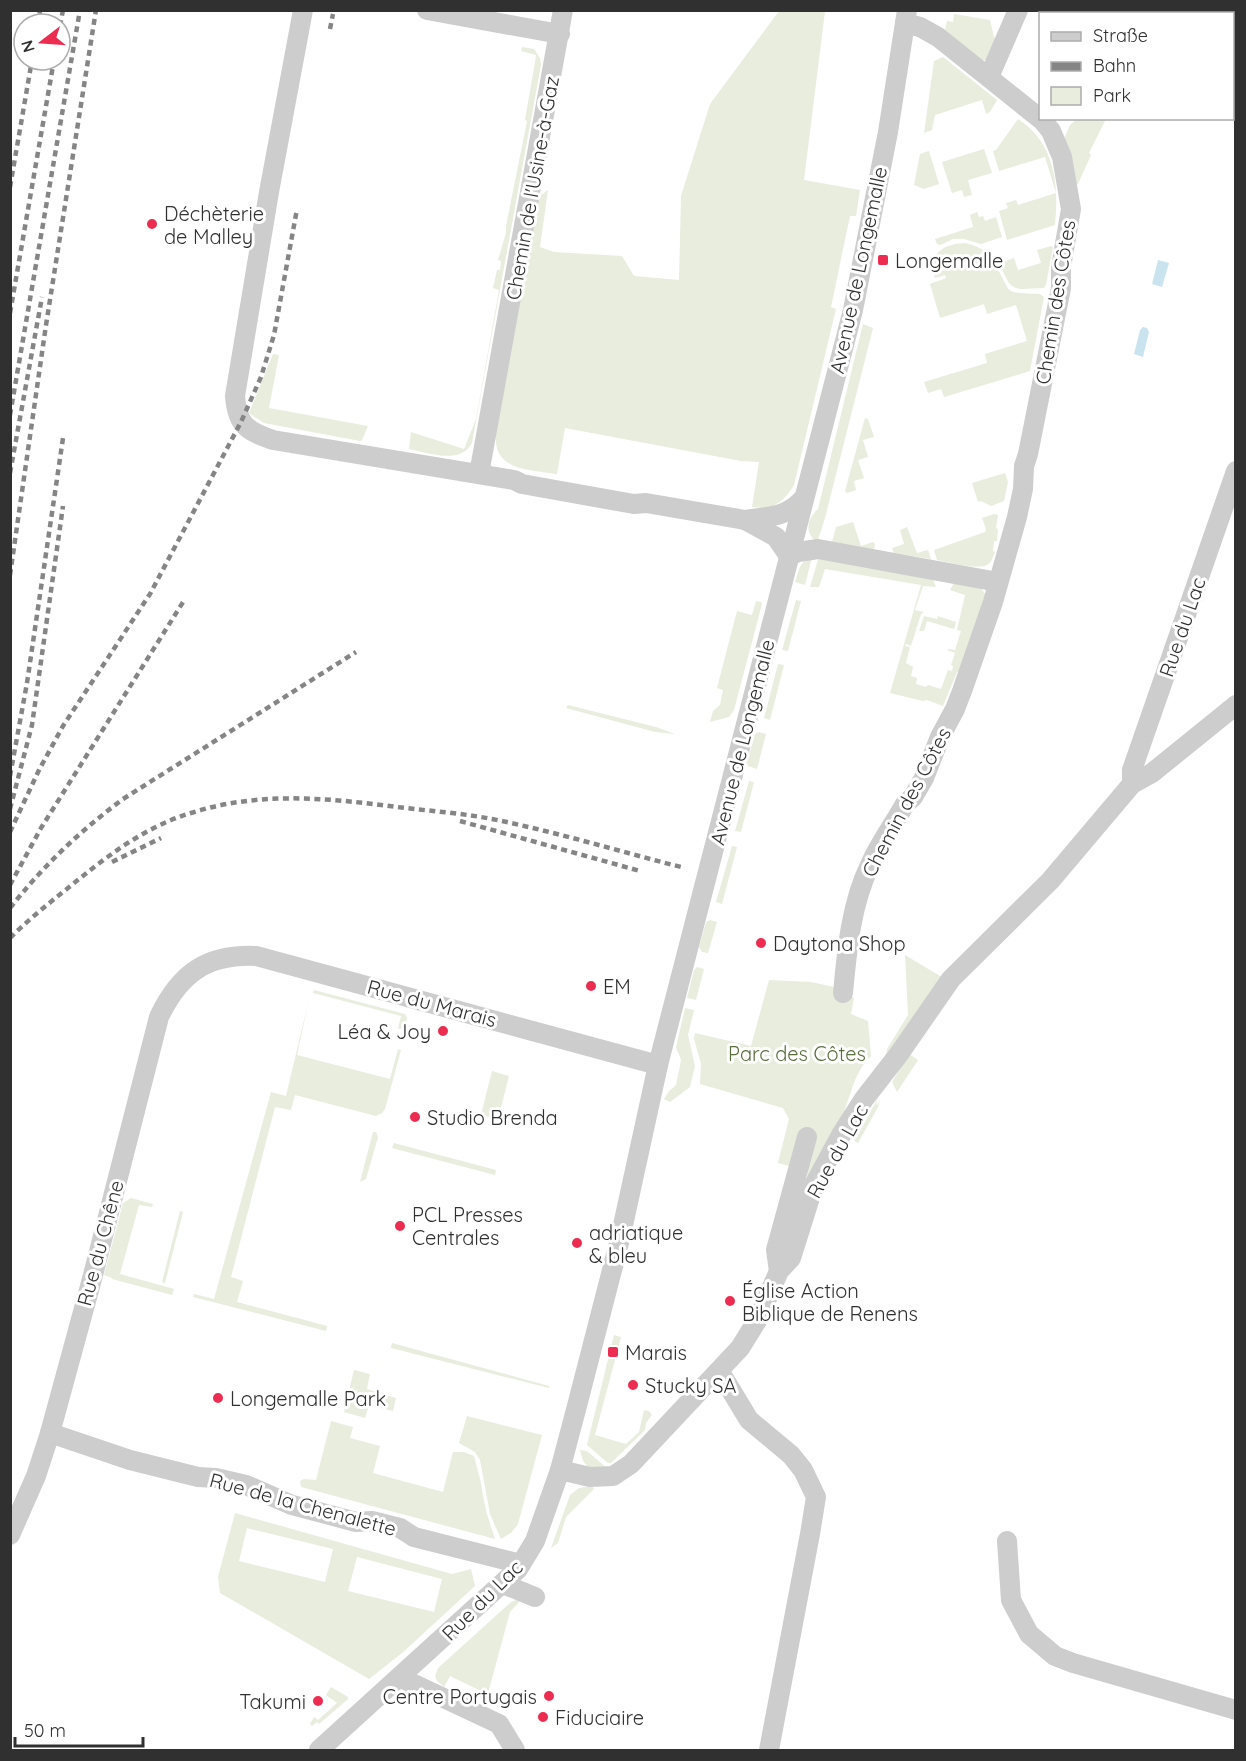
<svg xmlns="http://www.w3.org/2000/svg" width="1246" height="1761" font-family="Quicksand,sans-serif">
  <rect width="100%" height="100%" fill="#fff"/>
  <!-- green -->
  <g fill="#e8edde" fill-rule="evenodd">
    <path d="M779,11H825L804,180L860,190L856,216H850L831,307L836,309L794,485C783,503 773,510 752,507L759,462L741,461L565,428L557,474C532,470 494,471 496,437L494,436L538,197L548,190L540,247L554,252L622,256L634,276L679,280L681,196L710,104Z"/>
    <polygon points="954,14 990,20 994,37 999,41 986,60 981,60 945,30 947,21 953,22"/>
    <path d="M522,47L534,49L540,58L541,65L472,443C460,465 429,453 409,449L411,432L464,449L476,419L499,290L493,288L497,270H500L501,261L498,260L506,233V226L527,121L525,120L535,62L536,55L521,51Z"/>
    <polygon points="943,57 997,100 990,112 986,114 982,100 935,115 932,130 924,133 934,61"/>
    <path d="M1018,119C1055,143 1059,184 1055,225L1007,240L999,211L1008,208L1006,203L1016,200L1018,205L1056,193L1045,157L999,171L993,151L996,150Z"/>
    <polygon points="1077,119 1106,119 1089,153 1091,155 1078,184 1075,183 1063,141 1070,125"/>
    <polygon points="984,149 992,173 968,180 972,195 964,197 962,190 952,193 942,162"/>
    <polygon points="929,151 939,184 924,189 914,185 920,154"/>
    <polygon points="977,212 979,217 983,216 985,221 996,217 1002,237 981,244 964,239 953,239 940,245 937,244 935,239 973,227 970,215"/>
    <path d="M965,243C976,246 986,249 992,259L991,261L977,266L978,269L995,264C1013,295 1001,292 1040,294L1044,297L1030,371L944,397L941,389L928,393L924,382L987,363L985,354L1027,341L1016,305L987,314L984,304L940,318L930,284L946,278L945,275L935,278C927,254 943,244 965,243Z"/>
    <path d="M1051,246L1053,247L1046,285L1044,288C1014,289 1011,294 1000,263L1014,258L1018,270L1041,263L1037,250Z"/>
    <path d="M863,324L873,328L825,518L817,543C804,532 807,519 818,509Z"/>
    <polygon points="273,354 279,355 269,408 368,426 362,440 360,441 264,423 249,413"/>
    <polygon points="865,418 868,419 874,437 863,440 868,457 858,460 864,478 854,481 856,490 847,493 845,491"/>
    <polygon points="1005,473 1008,482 1004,501 991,506 981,501 978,502 972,483"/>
    <path d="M994,514L998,515L996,528L998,529L997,541H994L993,551L995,552C993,557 992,562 987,565C977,570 948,562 937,560L934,550L985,532L986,529L982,518Z"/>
    <polygon points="853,522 861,546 873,542 875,544 874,550 832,542 836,527"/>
    <polygon points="907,527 917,553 928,550 931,559 894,553 892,548 904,544 900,530"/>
    <polygon points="819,556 933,579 936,587 923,586 915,610 924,612 921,614 911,646 906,644 905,646 910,647 906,663 913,667 911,676 917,678 916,684 926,687 928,685 941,689 948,670 952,671 953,666 951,665 955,653 947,650 948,649 955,650 961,631 957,630 965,595 950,590 954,583 981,588 985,594 985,599 959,672 957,672 943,706 927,700 923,701 890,693 921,585 825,569 819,587 810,587"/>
    <path d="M812,557L805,585L795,582C799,570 799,562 812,557Z"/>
    <polygon points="796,600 801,601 788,651 782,650"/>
    <polygon points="756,601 761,602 762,604 734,710 729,717 710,722 713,711 720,705 723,690 717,688 737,611 752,615"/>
    <polygon points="924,616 937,619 938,616 956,622 954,629 927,621 924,631 919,631"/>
    <polygon points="778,664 784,665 770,720 764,718"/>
    <polygon points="568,705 656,727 675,734 655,732 566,708"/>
    <polygon points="759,732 766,734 757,769 748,766 747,762 755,734"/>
    <polygon points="749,781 754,782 741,832 735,831"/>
    <polygon points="732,846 737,847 722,904 716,902"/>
    <polygon points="710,920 717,922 708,953 702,952 699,947 706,922"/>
    <polygon points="905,955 945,979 886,1061 887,1049 908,1015"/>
    <polygon points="697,967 704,969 696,1000 687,998 694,970"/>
    <path d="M769,980L811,982L834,987L854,998L851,1014L868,1021L871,1056C853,1073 851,1097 841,1119C832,1141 817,1161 806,1181L808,1171L778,1163L789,1119L783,1108L700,1084L701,1064L694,1039L695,1033L751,1046Z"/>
    <polygon points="314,990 405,1014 407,1018 406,1027 398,1029 401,1016 313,993"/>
    <polygon points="309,999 297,1055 390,1079 398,1049 401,1050 385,1109 382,1113 376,1116 295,1095 291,1110 275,1107 231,1277 243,1281 237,1302 327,1326 326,1331 193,1297 194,1294 214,1299 271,1092 286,1096"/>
    <polygon points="685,1008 694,1010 688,1035 695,1066 690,1087 670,1102 664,1099 669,1091 676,1085 681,1060 676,1047"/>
    <polygon points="909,1054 918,1060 897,1092 892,1082"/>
    <polygon points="492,1071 509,1076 498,1119 481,1115"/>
    <polygon points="878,1098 876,1104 877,1105 880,1099 878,1107 858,1143 854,1141"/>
    <polygon points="373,1132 376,1132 378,1137 366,1179 360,1182"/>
    <polygon points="394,1143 496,1170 495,1175 392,1148"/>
    <polygon points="131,1198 153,1204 152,1207 139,1205 120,1274 174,1289 172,1295 112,1279 112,1278 104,1275 123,1203"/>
    <polygon points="180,1211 183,1212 165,1283 162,1282"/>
    <polygon points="614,1335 621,1337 595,1435 626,1444 639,1432 644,1410 649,1411 652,1415 646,1423 645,1430 611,1463 608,1463 587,1445"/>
    <polygon points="392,1343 549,1386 549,1388 391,1348"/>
    <polygon points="354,1370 370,1374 367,1389 396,1398 393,1411 369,1405 365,1418 344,1412"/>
    <polygon points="467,1416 542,1435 518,1524 511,1533 501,1539 490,1514 480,1460 475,1452 459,1443"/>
    <polygon points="331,1421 353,1427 350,1438 380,1446 373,1473 443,1492 453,1452 464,1452 474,1456 480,1479 486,1511 495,1539 301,1487 300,1481 304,1479 316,1480"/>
    <polygon points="580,1450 587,1451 609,1470 588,1467 583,1461"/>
    <polygon points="592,1486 594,1489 566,1517 558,1543 551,1548 570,1495 579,1488"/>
    <path d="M235,1513L452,1574L471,1569L475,1586L402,1653L369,1679L220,1593L218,1577ZM247,1528L333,1549L325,1582L239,1561ZM357,1557L442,1579L434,1612L348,1591Z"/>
    <polygon points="516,1600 520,1601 510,1612 487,1697 481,1691 450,1676 444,1687 437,1681 435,1676 438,1668 511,1602"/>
    <polygon points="331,1687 348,1697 348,1699 319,1724 317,1722 312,1726 310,1724 314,1717 318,1720 337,1703 326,1695"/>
  </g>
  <!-- water -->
  <g fill="#c9e4ee">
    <polygon points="1158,260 1169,263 1162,287 1152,284"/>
    <polygon points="1143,327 1147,328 1149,332 1143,357 1134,354 1140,330"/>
  </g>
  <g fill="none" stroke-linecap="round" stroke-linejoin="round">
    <!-- minor -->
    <g stroke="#cdcdcd" stroke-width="20">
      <path d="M303,10L269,192L235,396C237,425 247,431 273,440L514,480L522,484L634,504L646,503L745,520L776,537L789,556L798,552L818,549L998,582"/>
      <polyline points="427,10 560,34"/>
      <polyline points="989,77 1018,10"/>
      <polyline points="479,474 563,10"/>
      <path d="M745,520C770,516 786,518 804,498"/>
      <polyline points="1132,784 1132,770 1236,471"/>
      <path d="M843,993C847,950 851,904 870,865C879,844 894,824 905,804L913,797L924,778L940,737L955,709L962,691L993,602L1017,517L1023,489L1024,466L1028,454L1061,288V267L1071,209L1062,157L1051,131L1043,121L938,37L920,27L905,23"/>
      <polyline points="779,1271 776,1250 807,1137"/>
      <polyline points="720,1372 749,1420 791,1455 803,1470 816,1497 810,1534 769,1750"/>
      <polyline points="50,1433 130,1460 198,1477 216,1478 246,1485 292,1505 356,1522 372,1521 400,1528 414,1537 521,1564"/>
      <polyline points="560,1470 590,1477 613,1476 631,1464 740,1348 758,1319 779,1271 791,1258 814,1185 841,1135 864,1099 899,1054 951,979 1050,881 1132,784 1152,773 1236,705"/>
      <path d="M10,1535L36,1476L50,1433L92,1279L159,1017C180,973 207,954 256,956L658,1065"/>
      <polyline points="1007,1541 1011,1600 1029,1634 1055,1656 1073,1663 1236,1710"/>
      <polyline points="503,1584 535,1597"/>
      <polyline points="401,1678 499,1724 515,1750"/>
      <polyline points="319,1750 518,1569 535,1541 560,1470 578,1402 620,1239 658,1065 853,310 888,132 907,10"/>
    </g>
    <!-- rail -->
    <g stroke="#858585" stroke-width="4.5" stroke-dasharray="6 4.5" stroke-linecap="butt">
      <polyline points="38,24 40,10"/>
      <polyline points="60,26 63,10"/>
      <polyline points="330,29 333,14"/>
      <polyline points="10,187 32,60"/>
      <polyline points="10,313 54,60"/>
      <polyline points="10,415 80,10"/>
      <polyline points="10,473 42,297"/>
      <polyline points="10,575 46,325 96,10"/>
      <polyline points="10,776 27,683 63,438"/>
      <polyline points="10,809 32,725 63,506"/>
      <polyline points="460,821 640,871"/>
      <polyline points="10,832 39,770 63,726 150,594 241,422 261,377 274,335 297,209"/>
      <polyline points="112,862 161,838"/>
      <polyline points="10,885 41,828 185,599"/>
      <path d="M10,908C45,864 79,832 123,799L356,652"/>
      <path d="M10,938C28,920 48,904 68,888C106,857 144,827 191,813C259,791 328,798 397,807C429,811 461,813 492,819C557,832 621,852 685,868"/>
    </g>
  </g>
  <!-- markers -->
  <g fill="#ec2d51" stroke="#fff" stroke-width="2">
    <circle cx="152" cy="224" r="6"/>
    <rect x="877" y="254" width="12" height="12" rx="3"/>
    <circle cx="761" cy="943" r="6"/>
    <circle cx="591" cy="986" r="6"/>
    <circle cx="443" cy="1031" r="6"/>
    <circle cx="415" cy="1117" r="6"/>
    <circle cx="400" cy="1226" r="6"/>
    <circle cx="577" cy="1243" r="6"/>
    <circle cx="730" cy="1301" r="6"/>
    <rect x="607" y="1346" width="12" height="12" rx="3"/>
    <circle cx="633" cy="1385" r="6"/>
    <circle cx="218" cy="1398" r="6"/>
    <circle cx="549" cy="1696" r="6"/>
    <circle cx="318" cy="1701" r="6"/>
    <circle cx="543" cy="1717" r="6"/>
  </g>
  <g text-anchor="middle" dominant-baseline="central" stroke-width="6" stroke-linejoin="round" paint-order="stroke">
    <!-- street labels -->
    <g font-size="20" fill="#303030" stroke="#fff">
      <text transform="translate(532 188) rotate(-80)">Chemin de l'Usine-à-Gaz</text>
      <text transform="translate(858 270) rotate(-78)">Avenue de Longemalle</text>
      <text transform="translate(1055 302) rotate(-81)">Chemin des Côtes</text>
      <text transform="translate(1182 627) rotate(-71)">Rue du Lac</text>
      <text transform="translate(742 742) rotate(-76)">Avenue de Longemalle</text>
      <text transform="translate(906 802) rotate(-62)">Chemin des Côtes</text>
      <text transform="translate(432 1003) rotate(15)">Rue du Marais</text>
      <text transform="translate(837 1151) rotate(-61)">Rue du Lac</text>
      <text transform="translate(100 1243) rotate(-75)">Rue du Chêne</text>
      <text transform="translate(303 1504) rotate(15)">Rue de la Chenalette</text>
      <text transform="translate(482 1600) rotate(-45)">Rue du Lac</text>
    </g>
    <!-- poi labels -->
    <g font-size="20" fill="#303030" stroke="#fff" text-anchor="start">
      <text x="164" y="213">Déchèterie<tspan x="164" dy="23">de Malley</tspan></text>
      <text x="895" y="260">Longemalle</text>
      <text x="773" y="943">Daytona Shop</text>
      <text x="603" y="986">EM</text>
      <text x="431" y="1031" text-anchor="end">Léa &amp; Joy</text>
      <text x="427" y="1117">Studio Brenda</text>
      <text x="412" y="1214">PCL Presses<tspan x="412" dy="23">Centrales</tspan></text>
      <text x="589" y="1232">adriatique<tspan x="589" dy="23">&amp; bleu</tspan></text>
      <text x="742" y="1290">Église Action<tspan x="742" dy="23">Biblique de Renens</tspan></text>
      <text x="625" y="1352">Marais</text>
      <text x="645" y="1385">Stucky SA</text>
      <text x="230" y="1398">Longemalle Park</text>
      <text x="537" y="1696" text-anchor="end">Centre Portugais</text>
      <text x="306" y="1701" text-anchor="end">Takumi</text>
      <text x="555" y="1717">Fiduciaire</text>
    </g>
    <!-- park labels -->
    <g font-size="20" fill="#596e3b" stroke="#fff">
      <text x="797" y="1053">Parc des Côtes</text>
    </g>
  </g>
  <!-- border -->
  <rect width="1246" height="1761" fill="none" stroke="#303030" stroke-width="24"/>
  <!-- legend -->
  <rect x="1039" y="12" width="195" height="108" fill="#ffffff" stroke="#acacac" stroke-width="1.5"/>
  <rect x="1051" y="32" width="30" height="9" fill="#cdcdcd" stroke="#acacac" stroke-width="1.5"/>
  <text x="1093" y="42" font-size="18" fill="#303030">Straße</text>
  <rect x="1051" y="62" width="30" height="9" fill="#858585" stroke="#acacac" stroke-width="1.5"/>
  <text x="1093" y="72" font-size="18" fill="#303030">Bahn</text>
  <rect x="1051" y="87" width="30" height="18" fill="#e8edde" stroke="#acacac" stroke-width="1.5"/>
  <text x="1093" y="102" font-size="18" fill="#303030">Park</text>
  <!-- north arrow -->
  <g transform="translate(42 42) rotate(253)"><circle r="28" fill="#ffffff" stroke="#acacac" stroke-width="1.5"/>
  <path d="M0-4.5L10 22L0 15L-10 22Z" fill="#ec2d51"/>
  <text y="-9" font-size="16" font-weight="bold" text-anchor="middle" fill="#303030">N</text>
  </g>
  <!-- scale -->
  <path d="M15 1737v9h128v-9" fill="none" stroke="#303030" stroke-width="3"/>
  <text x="24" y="1737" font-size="18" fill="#303030" stroke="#ffffff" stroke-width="4.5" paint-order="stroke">50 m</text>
</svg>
